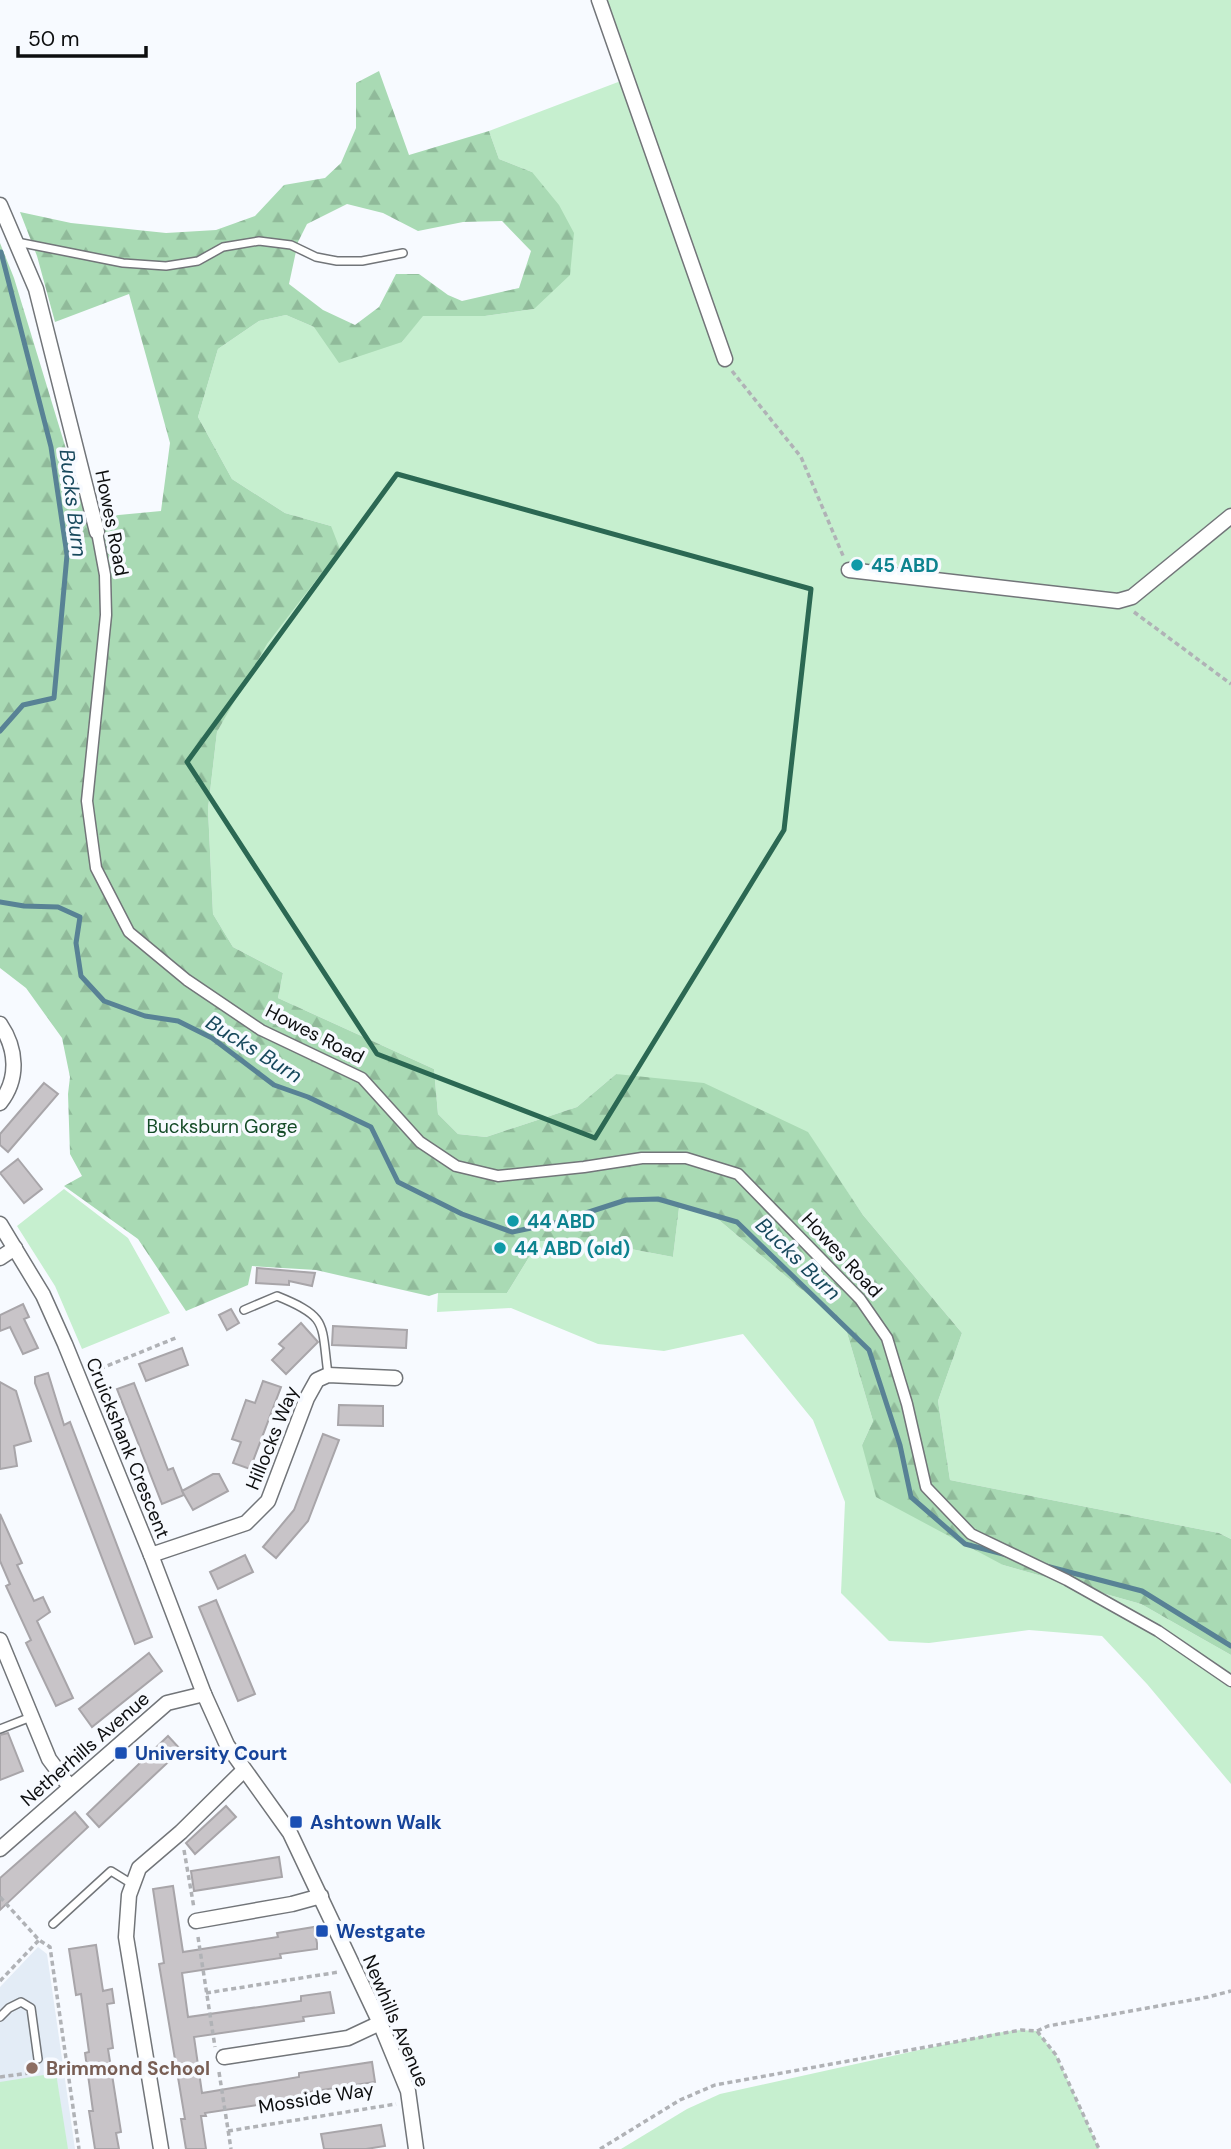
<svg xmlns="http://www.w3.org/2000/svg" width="1231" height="2149" font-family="'DM Sans',sans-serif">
  <defs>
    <pattern id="forest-firs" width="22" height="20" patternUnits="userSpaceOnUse" patternTransform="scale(1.75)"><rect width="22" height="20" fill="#a9dab4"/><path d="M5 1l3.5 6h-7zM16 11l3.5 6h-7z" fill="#90ba9a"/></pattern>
  </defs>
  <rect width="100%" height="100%" fill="#f7faff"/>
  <!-- built -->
  <polygon fill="#e3ecf6" points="38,1947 47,1954 75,2149 0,2149 0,1987"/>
  <!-- green -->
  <g fill="#c6efcf">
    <polygon points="607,0 1231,0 1231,1539 1219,1533 950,1480 938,1401 962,1333 863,1215 807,1132 616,1074 577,1107 486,1137 458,1134 438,1114 434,1069 278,998 283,973 233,947 213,914 208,809 217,732 331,526 285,513 232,479 198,417 218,349 259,321 286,315 314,327 402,342 422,316 485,316 534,309 532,172 499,159 489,131 634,76"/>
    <polygon points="64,1189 128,1238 170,1313 82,1349 55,1286 17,1226"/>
    <polygon points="679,1208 713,1215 845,1326 873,1421 862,1445 1003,1565 1141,1604 1231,1655 1231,1784 1147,1684 1102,1636 1029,1630 929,1643 889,1641 841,1593 845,1502 813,1420 743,1334 664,1351 598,1344 511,1308 437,1312 438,1293 507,1293 539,1241 599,1243 673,1257"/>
    <polygon points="1021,2030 1037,2031 1056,2055 1099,2149 621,2149 687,2109 720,2094 996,2033"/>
    <polygon points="56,2073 68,2149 0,2149 0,2082"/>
  </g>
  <!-- forest -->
  <path fill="url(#forest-firs)" fill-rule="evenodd" d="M379,71L409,155L489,131L499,159L532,172L559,205L574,233L570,275L534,309L485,316H423L402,342L339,363L314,327L286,315L259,321L218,349L198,417L232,479L285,513L331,526L340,549L267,644L217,732L208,809L213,914L233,947L283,973L278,998L434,1069L438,1114L458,1134L486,1137L577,1107L616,1074L704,1083L808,1132L863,1215L962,1333L938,1401L950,1480L1219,1533L1231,1539V1655L1141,1604L1003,1565L876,1497L862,1445L873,1421L845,1326L713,1215L679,1208L673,1257L599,1243L539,1241L507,1293H438L429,1296L316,1270L252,1266L248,1285L186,1311L138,1239L64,1186L82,1176L70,1154L68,1094L70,1077L62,1038L26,988L0,968V243L14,278L87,518L161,511L170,443L129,294L55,322L37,256L20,212L71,223L166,233L216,230L255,216L284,185L325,178L341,163L356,128V83ZM347,204L383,213L418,231L463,222L502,221L531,251L519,288L462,301L448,295L419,274H396L379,307L355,325L323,310L289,284L298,242L307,224Z"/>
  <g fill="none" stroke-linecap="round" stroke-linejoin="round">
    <!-- stream -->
    <g stroke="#588295" stroke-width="5">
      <polyline points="0,731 23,705 54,698 67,555 51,447 1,252"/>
      <polyline points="0,902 24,906 58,907 80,917 76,943 81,976 104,1001 145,1016 178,1021 212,1038 274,1085 308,1097 371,1127 398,1182 462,1214 512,1232 555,1223 626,1200 658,1199 737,1222 869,1350 900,1445 911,1497 965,1544 1007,1555"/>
      <polyline points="1046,1566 1142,1591 1231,1646"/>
    </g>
  </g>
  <!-- building -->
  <g fill="#c8c4c8" stroke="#a8a5a9" stroke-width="2">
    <polygon points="44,1083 58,1094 8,1152 0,1145 0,1134"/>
    <polygon points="18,1159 42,1189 24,1203 0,1173"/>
    <polygon points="257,1268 315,1273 312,1286 289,1281 289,1285 256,1283"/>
    <polygon points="23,1304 29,1317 24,1319 38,1348 23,1354 10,1327 0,1331 0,1315"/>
    <polygon points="231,1309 239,1323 227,1330 219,1315"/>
    <polygon points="301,1323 318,1342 286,1374 272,1360 284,1348 279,1344"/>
    <polygon points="333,1326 407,1330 406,1348 332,1345"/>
    <polygon points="182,1348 188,1365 146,1381 139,1364"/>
    <polygon points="48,1373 64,1425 70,1422 152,1637 135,1644 35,1383 35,1377"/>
    <polygon points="263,1381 281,1387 250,1469 233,1463 241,1442 232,1439 246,1400 255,1403"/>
    <polygon points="0,1382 16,1391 31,1441 14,1446 17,1466 0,1469"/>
    <polygon points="134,1383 168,1470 173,1468 184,1495 162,1504 117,1389"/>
    <polygon points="339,1405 383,1406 383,1426 338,1425"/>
    <polygon points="323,1434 339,1440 308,1521 276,1558 263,1547 294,1510"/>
    <polygon points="213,1474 219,1474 228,1491 193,1510 182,1491"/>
    <polygon points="0,1514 22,1563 17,1565 34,1601 43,1597 50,1612 37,1621 73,1698 56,1706 26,1643 31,1640 6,1586 10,1584 0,1561"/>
    <polygon points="245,1555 253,1572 218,1589 210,1572"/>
    <polygon points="216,1600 255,1694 238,1701 199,1607"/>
    <polygon points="149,1653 162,1671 92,1727 79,1709"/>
    <polygon points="8,1733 23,1771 0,1780 0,1735"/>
    <polygon points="168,1736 181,1750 99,1827 87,1814"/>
    <polygon points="226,1806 236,1817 195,1854 186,1843"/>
    <polygon points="75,1812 88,1827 0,1910 0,1878"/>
    <polygon points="279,1857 282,1877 194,1891 191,1871"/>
    <polygon points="173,1886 183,1952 278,1937 277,1933 314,1927 317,1943 317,1949 280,1954 281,1958 182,1973 188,2017 301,2001 301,1996 330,1992 334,2013 303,2017 304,2021 194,2037 202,2093 299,2077 299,2073 372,2062 375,2082 302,2093 303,2098 205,2113 206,2116 201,2116 206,2149 186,2149 181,2119 185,2119 159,1964 164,1963 153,1889"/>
    <polygon points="96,1945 103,1991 112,1989 114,2003 107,2004 113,2048 108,2049 121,2132 116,2133 119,2149 95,2149 89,2111 93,2111 85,2053 89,2052 81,1994 76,1995 69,1949"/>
    <polygon points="381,2125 385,2146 366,2149 324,2149 321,2134"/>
  </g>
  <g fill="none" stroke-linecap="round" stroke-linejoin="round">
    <!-- service casing -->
    <g stroke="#727579" stroke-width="10">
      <g id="service">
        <polyline points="17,242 123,263 166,266 198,261 223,247 259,241 291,245 316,257 337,261 362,261 403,253"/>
        <path d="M244,1310L277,1296C329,1317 321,1323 328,1374"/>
        <polyline points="0,1729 31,1717"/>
        <polyline points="53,1924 111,1871 132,1884"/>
        <polyline points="0,2017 9,2008 21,2002 31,2008 38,2059"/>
      </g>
    </g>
    <!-- pedestrian casing -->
    <g stroke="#727579" stroke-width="13">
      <polyline id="pedestrian" points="97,532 105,575 106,615 87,801 96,868 129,932 187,980 261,1030 362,1078 420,1142 456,1166 498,1176 584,1167 642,1158 686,1158 738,1174 860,1299 887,1338 907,1404 926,1487 971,1534 1067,1580 1158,1631 1231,1681"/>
    </g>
    <!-- minor casing -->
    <g stroke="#727579" stroke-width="17">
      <g id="minor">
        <polyline points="599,0 725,359"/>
        <polyline points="0,205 36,289 97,532"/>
        <polyline points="849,570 1118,601 1132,597 1231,516"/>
        <path d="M0,1024C17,1049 19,1079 0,1103"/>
        <polyline points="0,1224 43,1295 65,1344 151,1555 204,1694 227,1745 290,1833 380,2023 408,2091 416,2149"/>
        <polyline points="0,1258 15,1248"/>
        <polyline points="151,1555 246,1523 268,1501 307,1398 317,1380 328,1375 395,1378"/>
        <polyline points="0,1640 49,1759 70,1787"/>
        <polyline points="0,1849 167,1703 204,1694"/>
        <polyline points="196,1921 292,1904 321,1896"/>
        <polyline points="224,2057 348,2038 380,2023"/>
        <polyline points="161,2149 126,1937 129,1895 139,1868 181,1832 244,1770"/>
      </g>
    </g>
    <!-- path -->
    <g stroke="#b0b2b6" stroke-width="3.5" stroke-dasharray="5 3.5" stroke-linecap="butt">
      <polyline points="732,371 801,457 844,558"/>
      <polyline points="1134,612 1231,684"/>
      <polyline points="92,1372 178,1337"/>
      <polyline points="184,1850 194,1908"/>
      <polyline points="0,1897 39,1940 50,1947 79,2149"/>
      <polyline points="198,1937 215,2047"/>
      <polyline points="0,1981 39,1940"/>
      <polyline points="206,1993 339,1972"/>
      <polyline points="1037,2031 1048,2026 1208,1997 1231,1991"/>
      <polyline points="219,2072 231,2149"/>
      <polyline points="0,2077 36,2072"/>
      <polyline points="228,2131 396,2104"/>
      <polyline points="600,2149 680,2100 715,2085 1021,2030 1037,2031 1056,2055 1099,2149"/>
    </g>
    <!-- service -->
    <use href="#service" stroke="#fff" stroke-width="7"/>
    <!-- pedestrian -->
    <use href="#pedestrian" stroke="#fff" stroke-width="10"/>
    <!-- minor -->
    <use href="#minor" stroke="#fff" stroke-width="14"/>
  </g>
  <!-- marked area -->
  <path fill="none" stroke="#2b6853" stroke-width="5" stroke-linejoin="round" d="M397,474L811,589L784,830L595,1138L377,1054L187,762Z"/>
  <!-- markers -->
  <g fill="#0f9aa8" stroke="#f7faff" stroke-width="2.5">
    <circle cx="857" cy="565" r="7"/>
    <circle cx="513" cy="1221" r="7"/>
    <circle cx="500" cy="1248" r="7"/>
  </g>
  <g fill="#1a4fb4" stroke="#f7faff" stroke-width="2.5">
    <rect x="114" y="1746" width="14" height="14" rx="3.5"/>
    <rect x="289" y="1815" width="14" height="14" rx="3.5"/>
    <rect x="315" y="1924" width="14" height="14" rx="3.5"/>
  </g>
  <circle fill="#8d6e63" stroke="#f7faff" stroke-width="2.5" cx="32" cy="2068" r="7"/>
  <g text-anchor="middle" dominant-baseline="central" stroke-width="7" stroke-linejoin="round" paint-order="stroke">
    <!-- street labels -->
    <g font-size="19" fill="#0d0e0f" stroke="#f7faff">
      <text transform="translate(112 523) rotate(79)">Howes Road</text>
      <text transform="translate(315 1034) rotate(27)">Howes Road</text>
      <text transform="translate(842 1255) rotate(47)">Howes Road</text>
      <text transform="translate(272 1438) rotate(-68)">Hillocks Way</text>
      <text transform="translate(128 1448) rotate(68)">Cruickshank Crescent</text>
      <text transform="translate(85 1749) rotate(-41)">Netherhills Avenue</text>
      <text transform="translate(396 2021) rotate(67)">Newhills Avenue</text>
      <text transform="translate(316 2098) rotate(-9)">Mosside Way</text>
    </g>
    <!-- culture labels -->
    <g font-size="19" font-weight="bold" fill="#0d838f" stroke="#f7faff" text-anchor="start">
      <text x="871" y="565">45 ABD</text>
      <text x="527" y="1221">44 ABD</text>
      <text x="514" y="1248">44 ABD (old)</text>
    </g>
    <!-- park labels -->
    <g font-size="19" fill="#144b27" stroke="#f7faff">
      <text x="222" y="1126">Bucksburn Gorge</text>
    </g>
    <!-- transit labels -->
    <g font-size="19" font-weight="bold" fill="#164399" stroke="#f7faff" text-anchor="start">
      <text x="135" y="1753">University Court</text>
      <text x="310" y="1822">Ashtown Walk</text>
      <text x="336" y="1931">Westgate</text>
    </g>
    <!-- education labels -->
    <g font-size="19" font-weight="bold" fill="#785e54" stroke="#f7faff" text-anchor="start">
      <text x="46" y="2068">Brimmond School</text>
    </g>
    <!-- water labels -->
    <g font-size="21" font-style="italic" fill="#17485c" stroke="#f7faff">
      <text transform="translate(73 503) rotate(83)">Bucks Burn</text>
      <text transform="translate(254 1049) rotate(32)">Bucks Burn</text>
      <text transform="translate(798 1259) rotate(44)">Bucks Burn</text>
    </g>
  </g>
  <!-- scale -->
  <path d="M18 46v10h128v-10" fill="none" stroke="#0d0e0f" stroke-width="3.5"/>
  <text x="28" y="46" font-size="21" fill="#0d0e0f" stroke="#f7faff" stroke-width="5" paint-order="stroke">50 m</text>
</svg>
